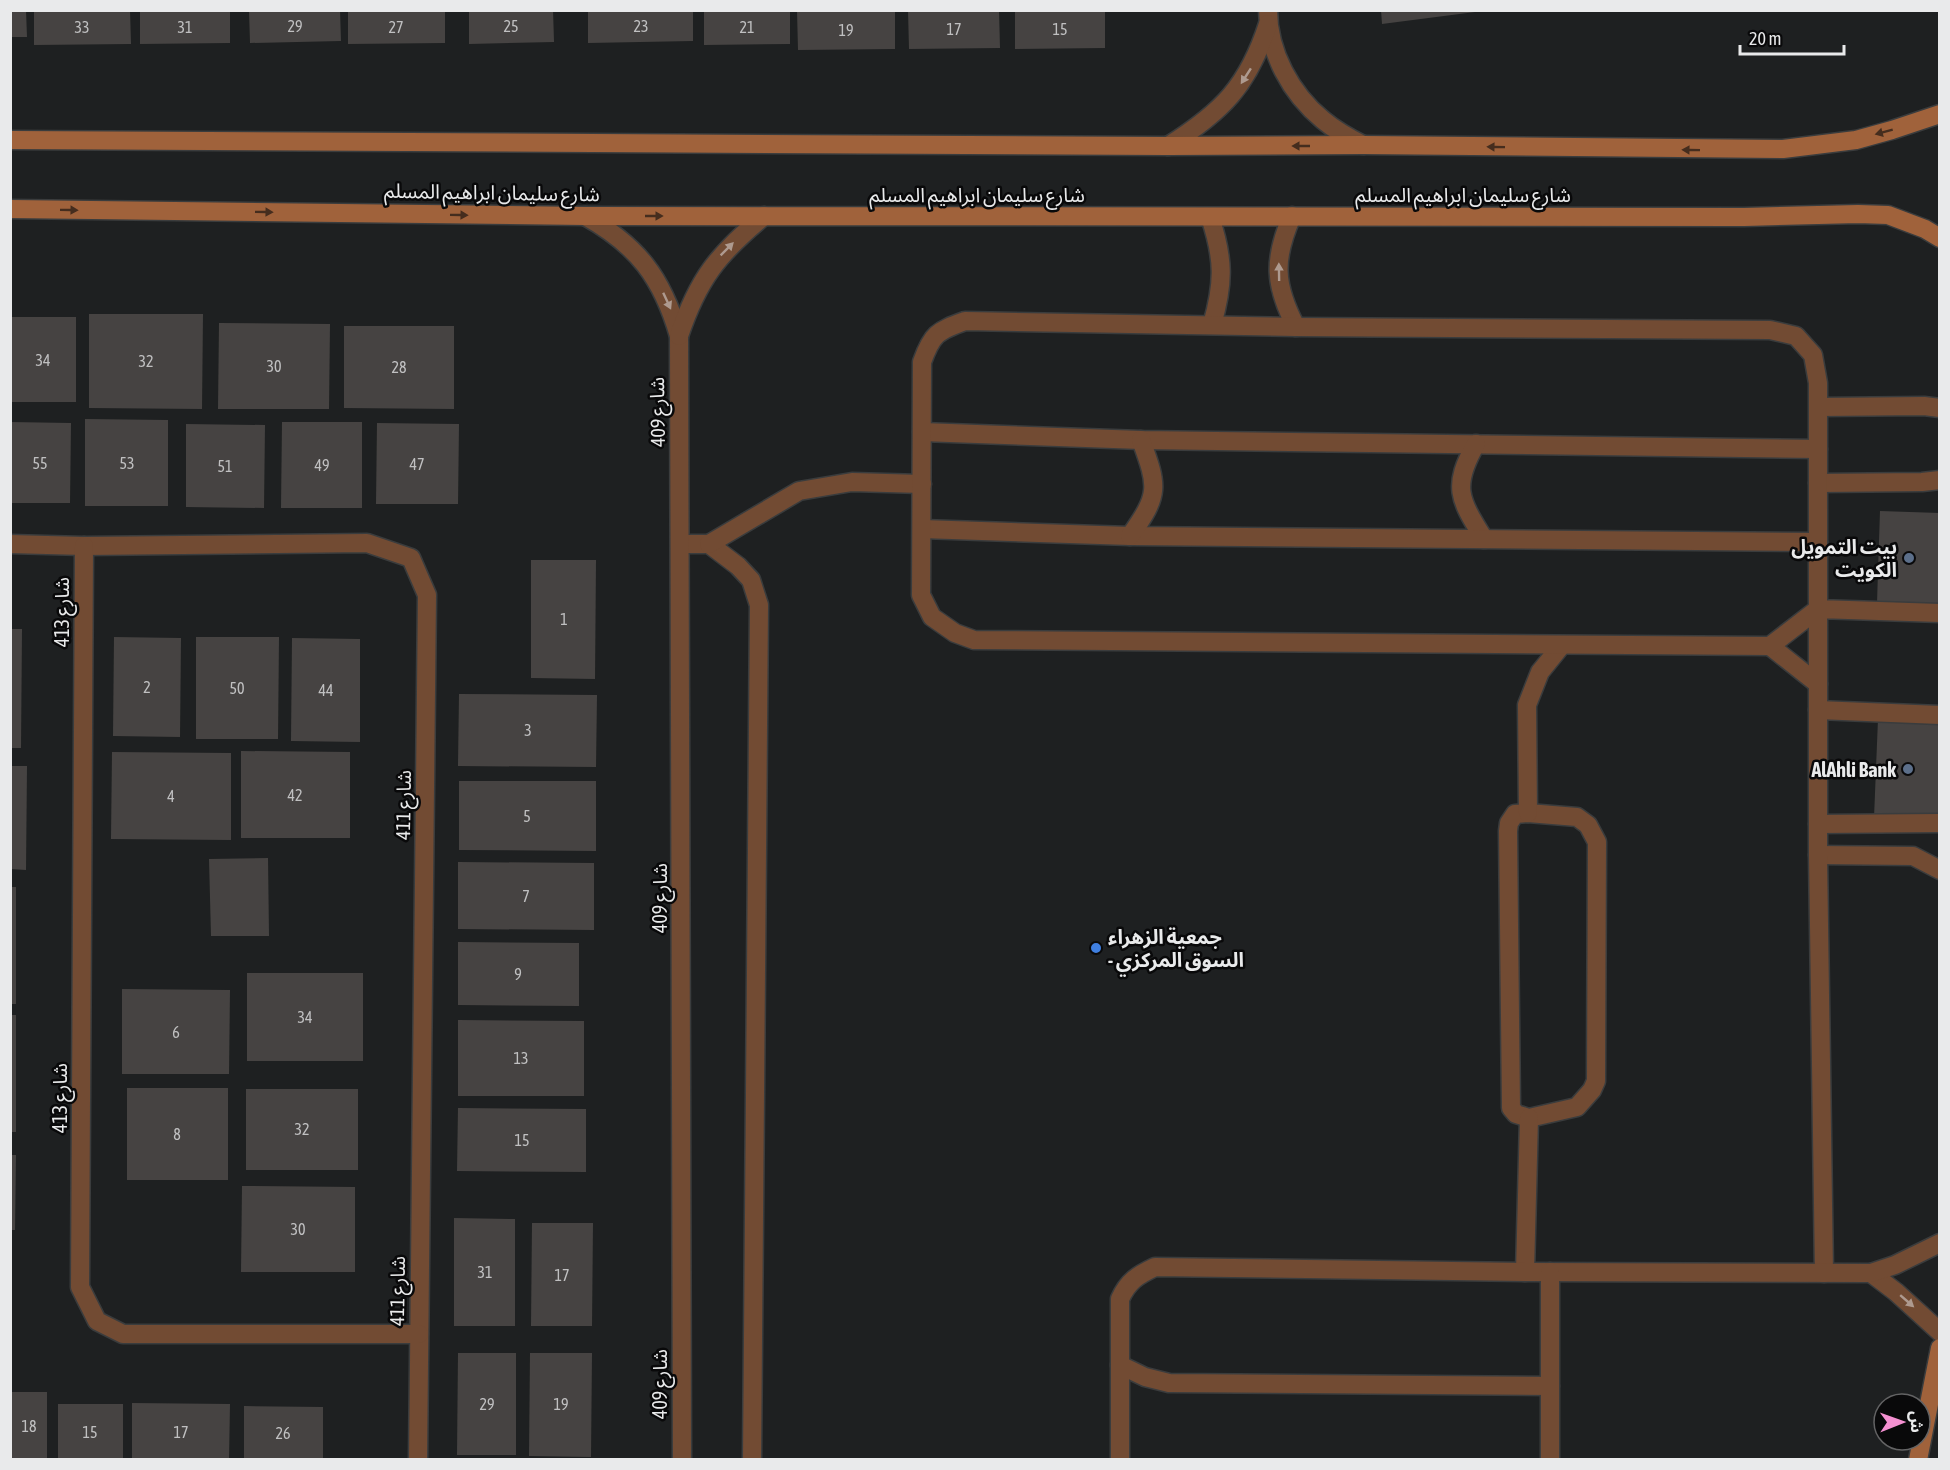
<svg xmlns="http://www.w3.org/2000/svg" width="1950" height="1470" font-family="'Asap Condensed','Noto Sans Arabic',sans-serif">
  <rect width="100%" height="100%" fill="#1e2021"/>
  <!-- building -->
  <g fill="#464342">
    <polygon points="10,10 26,10 27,37 10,37"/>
    <polygon points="34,10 130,10 131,44 34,45"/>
    <polygon points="140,10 230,10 230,43 140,44"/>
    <polygon points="249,10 340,10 341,41 250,43"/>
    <polygon points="348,10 445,10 445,43 348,44"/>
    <polygon points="469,10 553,10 554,42 469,44"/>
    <polygon points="588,10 693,10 693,41 588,43"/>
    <polygon points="704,10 790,10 790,44 704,45"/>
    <polygon points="797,10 895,10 895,49 798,50"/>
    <polygon points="908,10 999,10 1000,48 909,49"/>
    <polygon points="1015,10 1105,10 1105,48 1015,49"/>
    <polygon points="1381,10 1475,10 1475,12 1382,24"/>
    <polygon points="89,314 203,314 202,409 89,408"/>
    <rect x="10" y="317" width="66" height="85"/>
    <polygon points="219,323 330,324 329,409 218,409"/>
    <polygon points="344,326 454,326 454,409 344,408"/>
    <polygon points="85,419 168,420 168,506 85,506"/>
    <polygon points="10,422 71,423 70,503 10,503"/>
    <polygon points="282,422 362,422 362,508 281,508"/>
    <polygon points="377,423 459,424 458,504 376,504"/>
    <polygon points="186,424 265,425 264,508 186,507"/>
    <polygon points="1880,511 1940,513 1940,605 1877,603"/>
    <polygon points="531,560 596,560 595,679 531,678"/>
    <polygon points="10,629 22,629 21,748 10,748"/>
    <polygon points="114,637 181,638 180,737 113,736"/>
    <polygon points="196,637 279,637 278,739 196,739"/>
    <polygon points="292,638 360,639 360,742 291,741"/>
    <polygon points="459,694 597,695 596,767 458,766"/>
    <polygon points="1878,719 1940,720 1940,817 1874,818"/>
    <polygon points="241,751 350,752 350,838 241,838"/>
    <polygon points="112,752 231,753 231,840 111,839"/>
    <polygon points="10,766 27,766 26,870 10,869"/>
    <polygon points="459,781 596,781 596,851 459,850"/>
    <polygon points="268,858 269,936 211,936 209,859"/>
    <polygon points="458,862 594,863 594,930 458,929"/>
    <rect x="10" y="887" width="6" height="117"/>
    <polygon points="458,942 579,943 579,1006 458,1005"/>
    <rect x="247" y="973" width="116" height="88"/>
    <polygon points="122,989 230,990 229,1074 122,1074"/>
    <rect x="10" y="1015" width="6" height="117"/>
    <polygon points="458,1020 584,1021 584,1096 458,1096"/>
    <rect x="127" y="1088" width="101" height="92"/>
    <rect x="246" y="1089" width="112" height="81"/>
    <polygon points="458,1108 586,1109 586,1172 457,1171"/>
    <polygon points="10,1155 16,1155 15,1230 10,1230"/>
    <polygon points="242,1186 355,1187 355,1272 241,1272"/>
    <polygon points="454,1218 515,1219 515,1326 454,1326"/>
    <polygon points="532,1223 593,1223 592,1326 531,1326"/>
    <polygon points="458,1353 516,1353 516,1455 457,1455"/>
    <polygon points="530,1353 592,1353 591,1457 529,1456"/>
    <rect x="10" y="1392" width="37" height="68"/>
    <polygon points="132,1403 230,1404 229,1460 132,1460"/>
    <rect x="58" y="1404" width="65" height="56"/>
    <polygon points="244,1406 323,1407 323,1460 244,1460"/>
  </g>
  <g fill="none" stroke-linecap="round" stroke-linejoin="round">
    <!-- lane casing -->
    <g stroke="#3a3c3d" stroke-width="21">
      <g id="lane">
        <path d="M1292,216C1273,259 1274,285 1296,327"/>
        <path d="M1210,217C1224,259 1224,283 1212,325"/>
        <polyline points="1819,407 1924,406 1940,408"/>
        <polyline points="922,432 1141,440 1818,449"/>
        <path d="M1476,444C1451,487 1460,500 1484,539"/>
        <polyline points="1818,483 1922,482 1940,480"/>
        <polyline points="922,529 1130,536 1818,542"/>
        <path d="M1130,536C1160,494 1158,487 1141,440"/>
        <polyline points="681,544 709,544 738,566 751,580 759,605 752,1460"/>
        <polyline points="709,544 799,491 852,482 922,484"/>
        <polyline points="1770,646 1818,684"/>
        <polyline points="1818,710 1940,715"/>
        <polygon points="1528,813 1577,817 1588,825 1597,842 1596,1081 1592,1090 1577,1107 1529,1118 1516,1114 1511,1108 1508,831 1509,823 1515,814"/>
        <polyline points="1528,813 1527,705 1540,672 1561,646"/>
        <polyline points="1818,824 1940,823"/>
        <polyline points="1818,855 1913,856 1940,870"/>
        <polyline points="1525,1272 1529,1118"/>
        <path d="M1824,1273L1818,855V383L1813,355L1796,336L1770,330L1296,327L965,321C937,331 932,334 922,362L921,595L932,617L955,633L974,640L1770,646L1818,609L1940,613"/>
        <polyline points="1871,1273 1896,1292 1940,1332"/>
        <polyline points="1120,1365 1145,1377 1169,1383 1550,1386"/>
        <path d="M1120,1460V1299C1128,1281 1138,1275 1155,1267L1525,1272L1871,1273L1895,1265L1940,1243"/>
        <polyline points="1550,1460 1550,1272"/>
      </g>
    </g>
    <!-- street casing -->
    <g stroke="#3a3c3d" stroke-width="21">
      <g id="street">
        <path d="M1268,10C1268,52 1291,94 1323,120C1335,130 1349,138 1363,145"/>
        <path d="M1168,146C1222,112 1248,86 1268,24"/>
        <path d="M585,216C637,245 662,277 679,336L682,1460"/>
        <path d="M679,336C698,279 718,254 764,216"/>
        <polyline points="10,544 84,546 367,543 411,558 427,595 418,1460"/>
        <polyline points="84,546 80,1287 97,1321 123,1334 419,1334"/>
      </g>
    </g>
    <!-- secondary casing -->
    <g stroke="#3a3c3d" stroke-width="21">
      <g id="secondary">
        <polyline points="10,140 1168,146 1363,145 1783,149 1856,140 1892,130 1940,114"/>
        <polyline points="10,209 585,216 1744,217 1858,214 1888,215 1925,229 1940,238"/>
        <polyline points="1918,1460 1940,1348"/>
      </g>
    </g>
    <!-- lane -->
    <use href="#lane" stroke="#724b33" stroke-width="18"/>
    <!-- street -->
    <use href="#street" stroke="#724b33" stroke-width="18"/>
    <!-- secondary -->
    <use href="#secondary" stroke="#a0623b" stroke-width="18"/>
  </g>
  <!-- one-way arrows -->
  <defs><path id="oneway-solid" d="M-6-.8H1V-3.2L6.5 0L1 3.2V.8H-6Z" transform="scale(1.5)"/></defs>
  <g fill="#ae9a8f">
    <use href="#oneway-solid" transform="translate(1246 76) rotate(123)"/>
    <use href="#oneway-solid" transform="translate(727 249) rotate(-45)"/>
    <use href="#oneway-solid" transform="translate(1279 272) rotate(-91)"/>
    <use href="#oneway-solid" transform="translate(667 301) rotate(65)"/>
    <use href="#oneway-solid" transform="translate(1907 1301) rotate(41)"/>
  </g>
  <g fill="#452d1e">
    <use href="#oneway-solid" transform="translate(1884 132) rotate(165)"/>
    <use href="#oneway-solid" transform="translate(1301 146) rotate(180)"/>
    <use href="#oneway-solid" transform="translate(1496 147) rotate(-179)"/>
    <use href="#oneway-solid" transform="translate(1691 150) rotate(-179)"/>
    <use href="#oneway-solid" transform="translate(69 210) rotate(1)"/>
    <use href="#oneway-solid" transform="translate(264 212) rotate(1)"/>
    <use href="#oneway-solid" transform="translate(459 215) rotate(1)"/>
    <use href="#oneway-solid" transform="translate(654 216)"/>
  </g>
  <!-- markers -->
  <g fill="#5c6f8a" stroke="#09090a" stroke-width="2">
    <circle cx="1909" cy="558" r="6"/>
    <circle cx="1908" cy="769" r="6"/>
  </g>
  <circle fill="#3f7fe0" stroke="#09090a" stroke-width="2" cx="1096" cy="948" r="6"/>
  <g text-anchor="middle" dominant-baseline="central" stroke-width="5" stroke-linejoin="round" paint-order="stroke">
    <!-- number labels -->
    <g font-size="16" fill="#c0c0c1">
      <text x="295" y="26">29</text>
      <text x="511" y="26">25</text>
      <text x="641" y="26">23</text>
      <text x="82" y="27">33</text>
      <text x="185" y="27">31</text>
      <text x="396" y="27">27</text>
      <text x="747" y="27">21</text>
      <text x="954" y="29">17</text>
      <text x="1060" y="29">15</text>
      <text x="846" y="30">19</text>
      <text x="43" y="360">34</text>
      <text x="146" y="361">32</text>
      <text x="274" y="366">30</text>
      <text x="399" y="367">28</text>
      <text x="40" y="463">55</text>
      <text x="127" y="463">53</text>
      <text x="417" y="464">47</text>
      <text x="322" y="465">49</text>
      <text x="225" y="466">51</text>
      <text x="564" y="619">1</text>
      <text x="147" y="687">2</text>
      <text x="237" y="688">50</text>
      <text x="326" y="690">44</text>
      <text x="528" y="730">3</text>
      <text x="295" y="795">42</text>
      <text x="171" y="796">4</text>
      <text x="527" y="816">5</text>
      <text x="526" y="896">7</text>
      <text x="518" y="974">9</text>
      <text x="305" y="1017">34</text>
      <text x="176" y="1032">6</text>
      <text x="521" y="1058">13</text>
      <text x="302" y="1129">32</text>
      <text x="177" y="1134">8</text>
      <text x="522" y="1140">15</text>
      <text x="298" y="1229">30</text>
      <text x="485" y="1272">31</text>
      <text x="562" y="1275">17</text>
      <text x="487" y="1404">29</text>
      <text x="561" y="1404">19</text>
      <text x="29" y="1426">18</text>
      <text x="90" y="1432">15</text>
      <text x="181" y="1432">17</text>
      <text x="283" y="1433">26</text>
    </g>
    <!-- street labels -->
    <g font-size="20" fill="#e9eaeb" stroke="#09090a">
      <text transform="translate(492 192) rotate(1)">شارع سليمان ابراهيم المسلم</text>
      <text x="977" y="194">شارع سليمان ابراهيم المسلم</text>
      <text x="1463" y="194">شارع سليمان ابراهيم المسلم</text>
      <text transform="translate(657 412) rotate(-91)">شارع 409</text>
      <text transform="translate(61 612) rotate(-90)">شارع 413</text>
      <text transform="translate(403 805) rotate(-89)">شارع 411</text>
      <text transform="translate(659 898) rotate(-90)">شارع 409</text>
      <text transform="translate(59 1098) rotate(-90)">شارع 413</text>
      <text transform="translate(397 1291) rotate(-89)">شارع 411</text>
      <text transform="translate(659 1384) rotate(-90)">شارع 409</text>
    </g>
    <!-- poi labels -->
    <g font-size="20" font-weight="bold" fill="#e9eaeb" stroke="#09090a" text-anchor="end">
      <text x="1897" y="546">بيت التمويل<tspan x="1897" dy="23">الكويت</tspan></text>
      <text x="1896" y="769">AlAhli Bank</text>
      <text x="1108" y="936" text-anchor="start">جمعية الزهراء<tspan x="1108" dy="23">- السوق المركزي</tspan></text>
    </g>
  </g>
  <!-- border -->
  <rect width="1950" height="1470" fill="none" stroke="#e9eaeb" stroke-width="24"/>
  <!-- north arrow -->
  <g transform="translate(1902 1422) rotate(89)"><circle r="28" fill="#09090a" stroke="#636364" stroke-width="1.5"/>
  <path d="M0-4.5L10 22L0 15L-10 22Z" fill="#f591d2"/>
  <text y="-9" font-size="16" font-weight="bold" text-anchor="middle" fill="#e9eaeb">ش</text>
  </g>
  <!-- scale -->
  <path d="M1740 45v9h104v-9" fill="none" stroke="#e9eaeb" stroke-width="3"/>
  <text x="1749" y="45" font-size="18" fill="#e9eaeb" stroke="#09090a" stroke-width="4.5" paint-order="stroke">20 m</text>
</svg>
